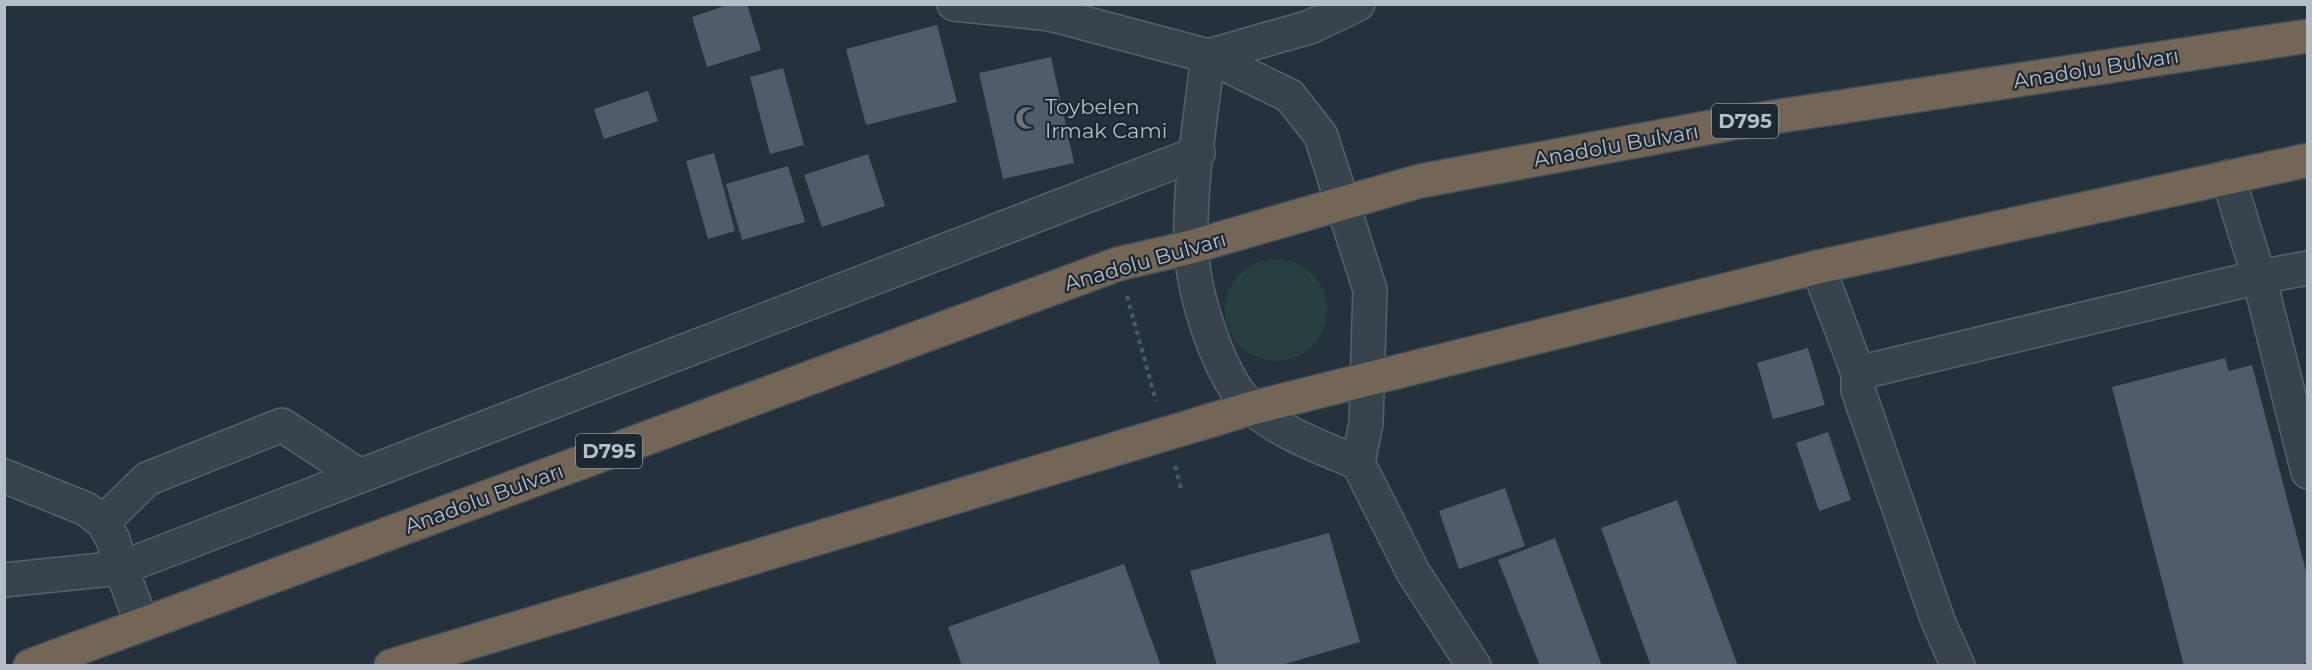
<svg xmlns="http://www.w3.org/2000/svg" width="2312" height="670" font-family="Montserrat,sans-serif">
  <rect width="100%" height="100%" fill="#25313d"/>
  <!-- green -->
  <circle fill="#283f3f" cx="1276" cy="310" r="51"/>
  <!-- building -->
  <g fill="#505c6b">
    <polygon points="730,4 747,4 761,50 707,67 692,17"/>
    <polygon points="937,25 957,102 866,125 846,49"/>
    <polygon points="1051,57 1074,163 1003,179 979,73"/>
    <polygon points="783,68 804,145 770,154 750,77"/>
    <polygon points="648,91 658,121 604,139 594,109"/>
    <polygon points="714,153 735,231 708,239 686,161"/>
    <polygon points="868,154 885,206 822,227 804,175"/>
    <polygon points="788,166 805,222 742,240 726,184"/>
    <polygon points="1808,348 1825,405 1773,419 1757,363"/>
    <polygon points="2225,358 2229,371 2252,365 2308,579 2308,662 2296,666 2184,666 2112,387"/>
    <polygon points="1828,432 1851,500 1819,511 1796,443"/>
    <polygon points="1505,488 1525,546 1459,569 1439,511"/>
    <polygon points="1677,500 1738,666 1651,666 1601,528"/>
    <polygon points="1329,533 1360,642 1278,666 1217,666 1190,571"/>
    <polygon points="1555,538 1602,666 1540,666 1498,560"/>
    <polygon points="1124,564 1161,666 962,666 948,627"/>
  </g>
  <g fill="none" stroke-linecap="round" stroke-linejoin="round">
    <!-- minor casing -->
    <g stroke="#57616b" stroke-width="36">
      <g id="minor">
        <polyline points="954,4 1050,14 1208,56 1290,96 1321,136 1370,290 1366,423 1358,463 1413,572 1474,666"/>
        <path d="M1208,56C1201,116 1189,186 1191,246C1193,292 1218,378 1253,409C1283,434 1323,448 1358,463"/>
        <polyline points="1208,56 1310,27 1358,4"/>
        <polyline points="2228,177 2259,277 2308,472"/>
        <polyline points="1818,267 1858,373 1858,390 1938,621 1958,666"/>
        <polyline points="1858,373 2259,277 2308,268"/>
        <polyline points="4,476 86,509 103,522 113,540 121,568 142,624"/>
        <polyline points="103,522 147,479 282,425 360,476"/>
        <polyline points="4,580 121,568 1198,153"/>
      </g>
    </g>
    <!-- highway casing -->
    <g stroke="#444e58" stroke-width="36">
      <g id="highway">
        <polyline points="30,666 1118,264 1191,247 1420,181 1728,124 2308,36"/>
        <polyline points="391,666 1252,408 1818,267 2308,160"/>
      </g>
    </g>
    <!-- path -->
    <g stroke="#475c5d" stroke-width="4" stroke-dasharray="4.5 4.5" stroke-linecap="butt">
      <polyline points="1127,296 1156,401"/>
      <polyline points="1175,466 1182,492"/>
    </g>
    <!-- minor -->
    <use href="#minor" stroke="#39434d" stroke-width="33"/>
    <!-- highway -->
    <use href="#highway" stroke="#736656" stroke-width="33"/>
  </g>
  <!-- icons -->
  <defs>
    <g id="mosque-bare" transform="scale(1.8)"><path d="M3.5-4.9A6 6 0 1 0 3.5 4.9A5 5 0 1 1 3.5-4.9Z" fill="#6b7280" stroke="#1e2832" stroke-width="2.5" paint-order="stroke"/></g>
  </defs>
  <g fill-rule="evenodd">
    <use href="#mosque-bare" x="1027" y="118"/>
  </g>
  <g text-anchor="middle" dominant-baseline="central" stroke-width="4.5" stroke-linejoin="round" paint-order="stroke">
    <!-- shield labels -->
    <g fill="#1e2832" stroke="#88919b" stroke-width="1.5">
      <rect x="1712" y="104" width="66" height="34" rx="4.5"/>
      <rect x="576" y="434" width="66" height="34" rx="4.5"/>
    </g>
    <g font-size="20" font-weight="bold" fill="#b5bec8">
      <text x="1745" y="121">D795</text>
      <text x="609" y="451">D795</text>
    </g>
    <!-- street labels -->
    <g font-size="21" fill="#b5bec8" stroke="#1e2832">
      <text transform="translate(2096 68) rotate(-9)">Anadolu Bulvarı</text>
      <text transform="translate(1616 145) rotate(-10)">Anadolu Bulvarı</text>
      <text transform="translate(1145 261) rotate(-16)">Anadolu Bulvarı</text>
      <text transform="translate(484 498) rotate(-20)">Anadolu Bulvarı</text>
    </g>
    <!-- poi labels -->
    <g font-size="21" fill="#b5bec8" stroke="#1e2832" text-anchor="start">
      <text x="1045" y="106">Toybelen<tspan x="1045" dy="24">Irmak Cami</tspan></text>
    </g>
  </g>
  <!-- border -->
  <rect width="2312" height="670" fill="none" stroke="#b5bec8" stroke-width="12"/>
</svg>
